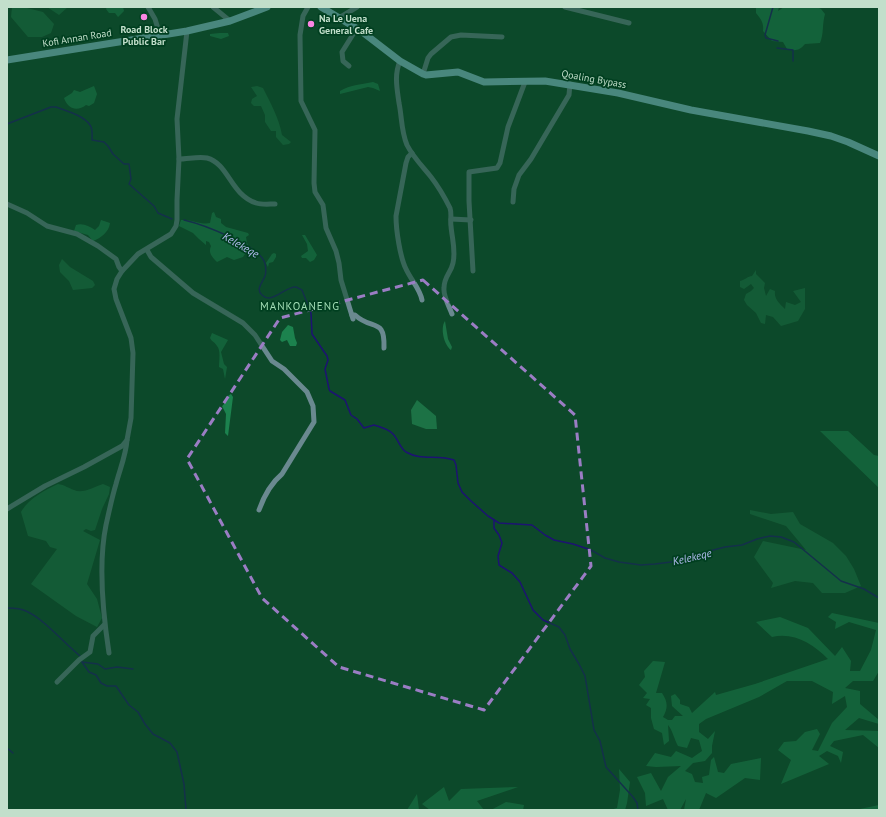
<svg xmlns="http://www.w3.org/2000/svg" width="886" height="817" font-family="'PT Sans',sans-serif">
  <rect width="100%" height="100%" fill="#0d492a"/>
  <!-- green -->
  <g fill="#1c7245">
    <polygon points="12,7 23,7 43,12 54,24 51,33 42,37 28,37 11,17"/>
    <polygon points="47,7 68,7 59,15"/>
    <path d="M257,86L263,88C271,104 279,118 282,135L291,142L289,144L283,145L276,137V131H271L265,122V115L261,106H254L251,103L252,99L257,96L251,87Z"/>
    <polygon points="62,259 70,267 93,281 95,285 92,288 73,290 69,281 60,272 59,265"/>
    <path d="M756,270V274L765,283L764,288L766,296L770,289L775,291C774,299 779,303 785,309L786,302L795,305L801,302L793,291L805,288V309L798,321L781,326L773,317L766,315L765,324L761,323L756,313L747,305L744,300L746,294L751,291L754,288L751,284L744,289L740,287V281C745,280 748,276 752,276Z"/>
    <path d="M445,321L448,339L452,347L451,350C444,345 440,328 445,321Z"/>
    <polygon points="417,400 436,416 437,429 426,429 412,424 411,410"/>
    <path d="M58,484C65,485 68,488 74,490C83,494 94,487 103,484L110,487L109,494L102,509L95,530L91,531L86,529L83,531L100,540L87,584L97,599L102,618L97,627L76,616L31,584L57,549L50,547L46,541L28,536L21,512C28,499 45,490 58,484Z"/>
    <polygon points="750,510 771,514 793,512 800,524 833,543 846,556 854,569 861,586 845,593 822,593 813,583 795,581 771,588 773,583 754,557 763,541 806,550 786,526 750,514"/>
  </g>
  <!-- forest -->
  <g fill="#1c824e">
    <polygon points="107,7 123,7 124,11 118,17 115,13 109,13 106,9"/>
    <path d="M756,7H779L778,11L784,7H817L821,9L825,14C822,24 824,34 820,43L805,44C799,51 795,51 787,49L783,42L772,41L763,31C764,23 761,19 756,13Z"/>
    <polygon points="220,33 228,33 229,36 221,39 210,36 210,34"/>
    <path d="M373,82L378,84L380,91L373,88L368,87L340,94V91C350,85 363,84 373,82Z"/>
    <path d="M94,86L97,94L94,103L89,106L86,105C77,112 68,109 64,98L72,93L74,90L80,92Z"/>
    <path d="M214,212L216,217L221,219V223L226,227L248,233L249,235L246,237L247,243L251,250L245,254L243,257L234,260L227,257L217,262C212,257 208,253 211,246L209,242L206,241V245L199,239L193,233L179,226L181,220C191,219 201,225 210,223L212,213Z"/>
    <path d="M101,220L110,223C109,232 101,238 93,241L88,235L74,231L76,225C83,223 89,226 95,230L99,226Z"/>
    <polygon points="302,235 305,235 317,255 314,260 310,262 306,258 302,258 301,256 308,251 307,244"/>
    <polygon points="274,253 276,254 276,257 273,262 269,263 268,267 266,263 272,254"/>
    <polygon points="288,325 293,327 295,338 297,343 296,346 290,346 287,340 282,342 280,340 282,332"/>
    <path d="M212,333L228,340L221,352L224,364L227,367L225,379L223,369L219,367C219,361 221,350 217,346C215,342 212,342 210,338Z"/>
    <polygon points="231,394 233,397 228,436 225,433 226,414 222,406 227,401 227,396"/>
    <polygon points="820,431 848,431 874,455 879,456 879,488"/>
    <path d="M832,613L879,623V671L873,681H853L845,688L860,691V704L879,720V724L859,718L845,730L879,731V748L863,735L834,741L830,746L843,752L841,763L838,756L827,751L819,756L829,764L781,784L791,760L778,750L784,742L796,741L805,732L817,729L820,734L812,750L818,751L832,723L847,707L845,696L832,704L833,692L812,681H787L759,697L706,719L699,724V732L708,739L715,731L712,746V753L705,761L693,763L685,771L692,774L695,782L703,783L702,777L709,775L711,760L714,757L718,772L724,773L731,764L761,758L760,780L745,778L716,798L706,793L699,810H684L686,799L680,810H668L663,799L646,806L645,793L637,777L651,773L661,791L668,777L681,766L656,767L646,766L655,753L671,757L676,751L692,758L702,751L699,740L691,738L687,748L678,746C674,739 673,731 668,725L669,741L664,745L662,733L654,729L651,718V708L646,705L650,699L643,698L647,693L639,685L645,677L644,671L653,661L665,662L656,693H662C668,702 668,708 663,717L668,720H672L675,716H683L672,706L671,696L675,694L680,700V704L689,707L692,713L715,692L716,695L755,684L828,659C813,644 794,632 772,637L756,622L780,617L808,628L835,656L842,647L851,661L850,671H860L871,650L876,630L849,622L835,629L836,622L828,617Z"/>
    <polygon points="619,769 630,782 627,803 625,810 610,810 617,808 620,790"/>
    <polygon points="444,787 449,801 461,789 518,787 477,801 484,810 430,810 422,804"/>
    <polygon points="417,794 419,810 407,810"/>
    <polygon points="506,802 524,805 523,810 491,810"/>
    <polygon points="879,805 879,810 854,810 855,810"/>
  </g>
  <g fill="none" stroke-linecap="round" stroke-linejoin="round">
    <!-- stream -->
    <g stroke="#1d1372" stroke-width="1.5">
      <polyline points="773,7 765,35 766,38 778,41"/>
      <polyline points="777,48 793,50 793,61"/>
      <path d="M7,124L51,107H56C66,111 83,115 90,125C93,129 92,135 92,140L104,142L108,146L113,154L124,164H129L131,179L129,184L154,206L158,213L172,219"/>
      <path d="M184,220C201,224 262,246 265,264C266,267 266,274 265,276C263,282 255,289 262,295C272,305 285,286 296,287C298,288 300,289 302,290L311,313L312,334L327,356L328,360L325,369L329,389L330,391L345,400L351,415L357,419L364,428L374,425C380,427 389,429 393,434C398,439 400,448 406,452C421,461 438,454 454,460L456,465L458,483L462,492L471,501L488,516L499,523L532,525L545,535L554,540L573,544L591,550L605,558L619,562L641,565L655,564L671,562L694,555L725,547L742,545L757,539L770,536L781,537L794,542L841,581L864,589L879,598"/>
      <polyline points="494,520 494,528 499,535 502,543 498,556 499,565 512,573 520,582 533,610 543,620 559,627 565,635 570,649 579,664 585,676 594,730 600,741 606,767 633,797 637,803 638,810"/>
      <path d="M7,608C13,608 20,608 26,611C43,618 65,644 80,656"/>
      <polyline points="82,662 89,672 96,675 101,683 107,686 116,686 129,705 138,712 145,724 153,734 170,743 177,752 184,784 186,810"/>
      <polyline points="82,662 98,664 105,669 117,667 133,669"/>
      <polyline points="7,748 13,753"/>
    </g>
    <!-- minor -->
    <g stroke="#6a8990" stroke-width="5">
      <polyline points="148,7 155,19 160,35"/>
      <polyline points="213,7 230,21"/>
      <polyline points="308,7 303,16 300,35 301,101 315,130 314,183 315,192 323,205 326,228 336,251 339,263 341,280 353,319"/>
      <polyline points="565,7 629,23"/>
      <polyline points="339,18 357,7"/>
      <path d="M400,61C394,75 397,88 399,103C402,117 401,131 407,145C413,157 423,167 431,177C438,186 445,198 450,208C452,214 450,221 451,226C452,239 456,250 453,263C451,273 444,276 444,288C443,296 449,306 452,314"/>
      <polyline points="349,66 343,61 342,52 357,28"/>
      <polyline points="423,74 428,58 431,54 451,37 461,35 502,37"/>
      <path d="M412,153L408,157L406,163L396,216C396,230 400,257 406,269C411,280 420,289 422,300"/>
      <path d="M179,159C188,159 199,156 207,158C229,164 230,194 256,203C262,205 269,204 275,204"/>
      <polyline points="513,202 514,189 519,175 531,159 569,95 570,84"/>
      <polyline points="7,204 27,213 47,226 77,234 98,246 116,259 119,267 122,271"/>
      <polyline points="451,219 471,220"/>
      <path d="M147,250L151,257L193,293L243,323L255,335L272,361L284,369L307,392L313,406L314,422L282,474C270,484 264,496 259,510"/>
      <polyline points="473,271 469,201 469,172 497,168 500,163 508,127 525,82"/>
      <path d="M352,315H355C372,331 385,317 384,348"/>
      <polyline points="7,509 45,486 84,467 122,446 127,440 131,418 133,353 131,338 116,299 114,289 117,279 122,271 138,254 171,234 176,226 177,220 177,200 179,159 177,119 187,31"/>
      <path d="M109,653C103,614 98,564 106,525C109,512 112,497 116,484C120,469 126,455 127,440"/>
      <polyline points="57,682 79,660 90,652 93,636 104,625"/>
    </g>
    <!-- major -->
    <g stroke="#93d2e3" stroke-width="7">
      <polyline points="321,7 361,31 400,61 423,74 426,75 458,72 484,82 545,81 618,93 691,110 808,131 831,136 848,142 879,156"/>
      <polyline points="7,60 187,31 230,21 267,7"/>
    </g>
  </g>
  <!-- marked area -->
  <path d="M0 0H886V817H0ZM423,280L575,415L591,566L484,710L339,667L262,598L187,459L280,318Z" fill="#0d492a" fill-opacity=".55" fill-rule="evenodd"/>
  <path fill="none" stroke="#9b7dc4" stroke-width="3" stroke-dasharray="8 5" stroke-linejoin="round" d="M423,280L575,415L591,566L484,710L339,667L262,598L187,459L280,318Z"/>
  <!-- markers -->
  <g fill="#fc86e3" stroke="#003f20" stroke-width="1.5">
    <circle cx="144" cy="17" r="4"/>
    <circle cx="311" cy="24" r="4"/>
  </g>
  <g text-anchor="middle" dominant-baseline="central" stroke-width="3.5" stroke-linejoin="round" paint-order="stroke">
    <!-- poi labels -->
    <g font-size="10" font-weight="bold" fill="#c2dfcb" stroke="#003f20" text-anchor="start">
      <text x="319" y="18">Na Le Uena<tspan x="319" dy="12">General Cafe</tspan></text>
      <text x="144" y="29" text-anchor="middle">Road Block<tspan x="144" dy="12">Public Bar</tspan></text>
    </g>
    <!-- street labels -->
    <g font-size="10" fill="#c2dfcb" stroke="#003f20">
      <text transform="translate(77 38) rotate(-9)">Kofi Annan Road</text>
      <text transform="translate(594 79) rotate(10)">Qoaling Bypass</text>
    </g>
    <!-- water labels -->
    <g font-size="11" font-style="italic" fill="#b3bdf0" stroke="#003f20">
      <text transform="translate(241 245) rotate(30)">Kelekeqe</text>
      <text transform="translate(692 557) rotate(-13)">Kelekeqe</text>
    </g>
    <!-- neighbourhood labels -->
    <g font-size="11" letter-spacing="1" fill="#a2ddb6" stroke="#003f20">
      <text x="300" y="306">MANKOANENG</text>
    </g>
  </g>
  <!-- border -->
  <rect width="886" height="817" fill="none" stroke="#c2dfcb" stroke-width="16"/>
</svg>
